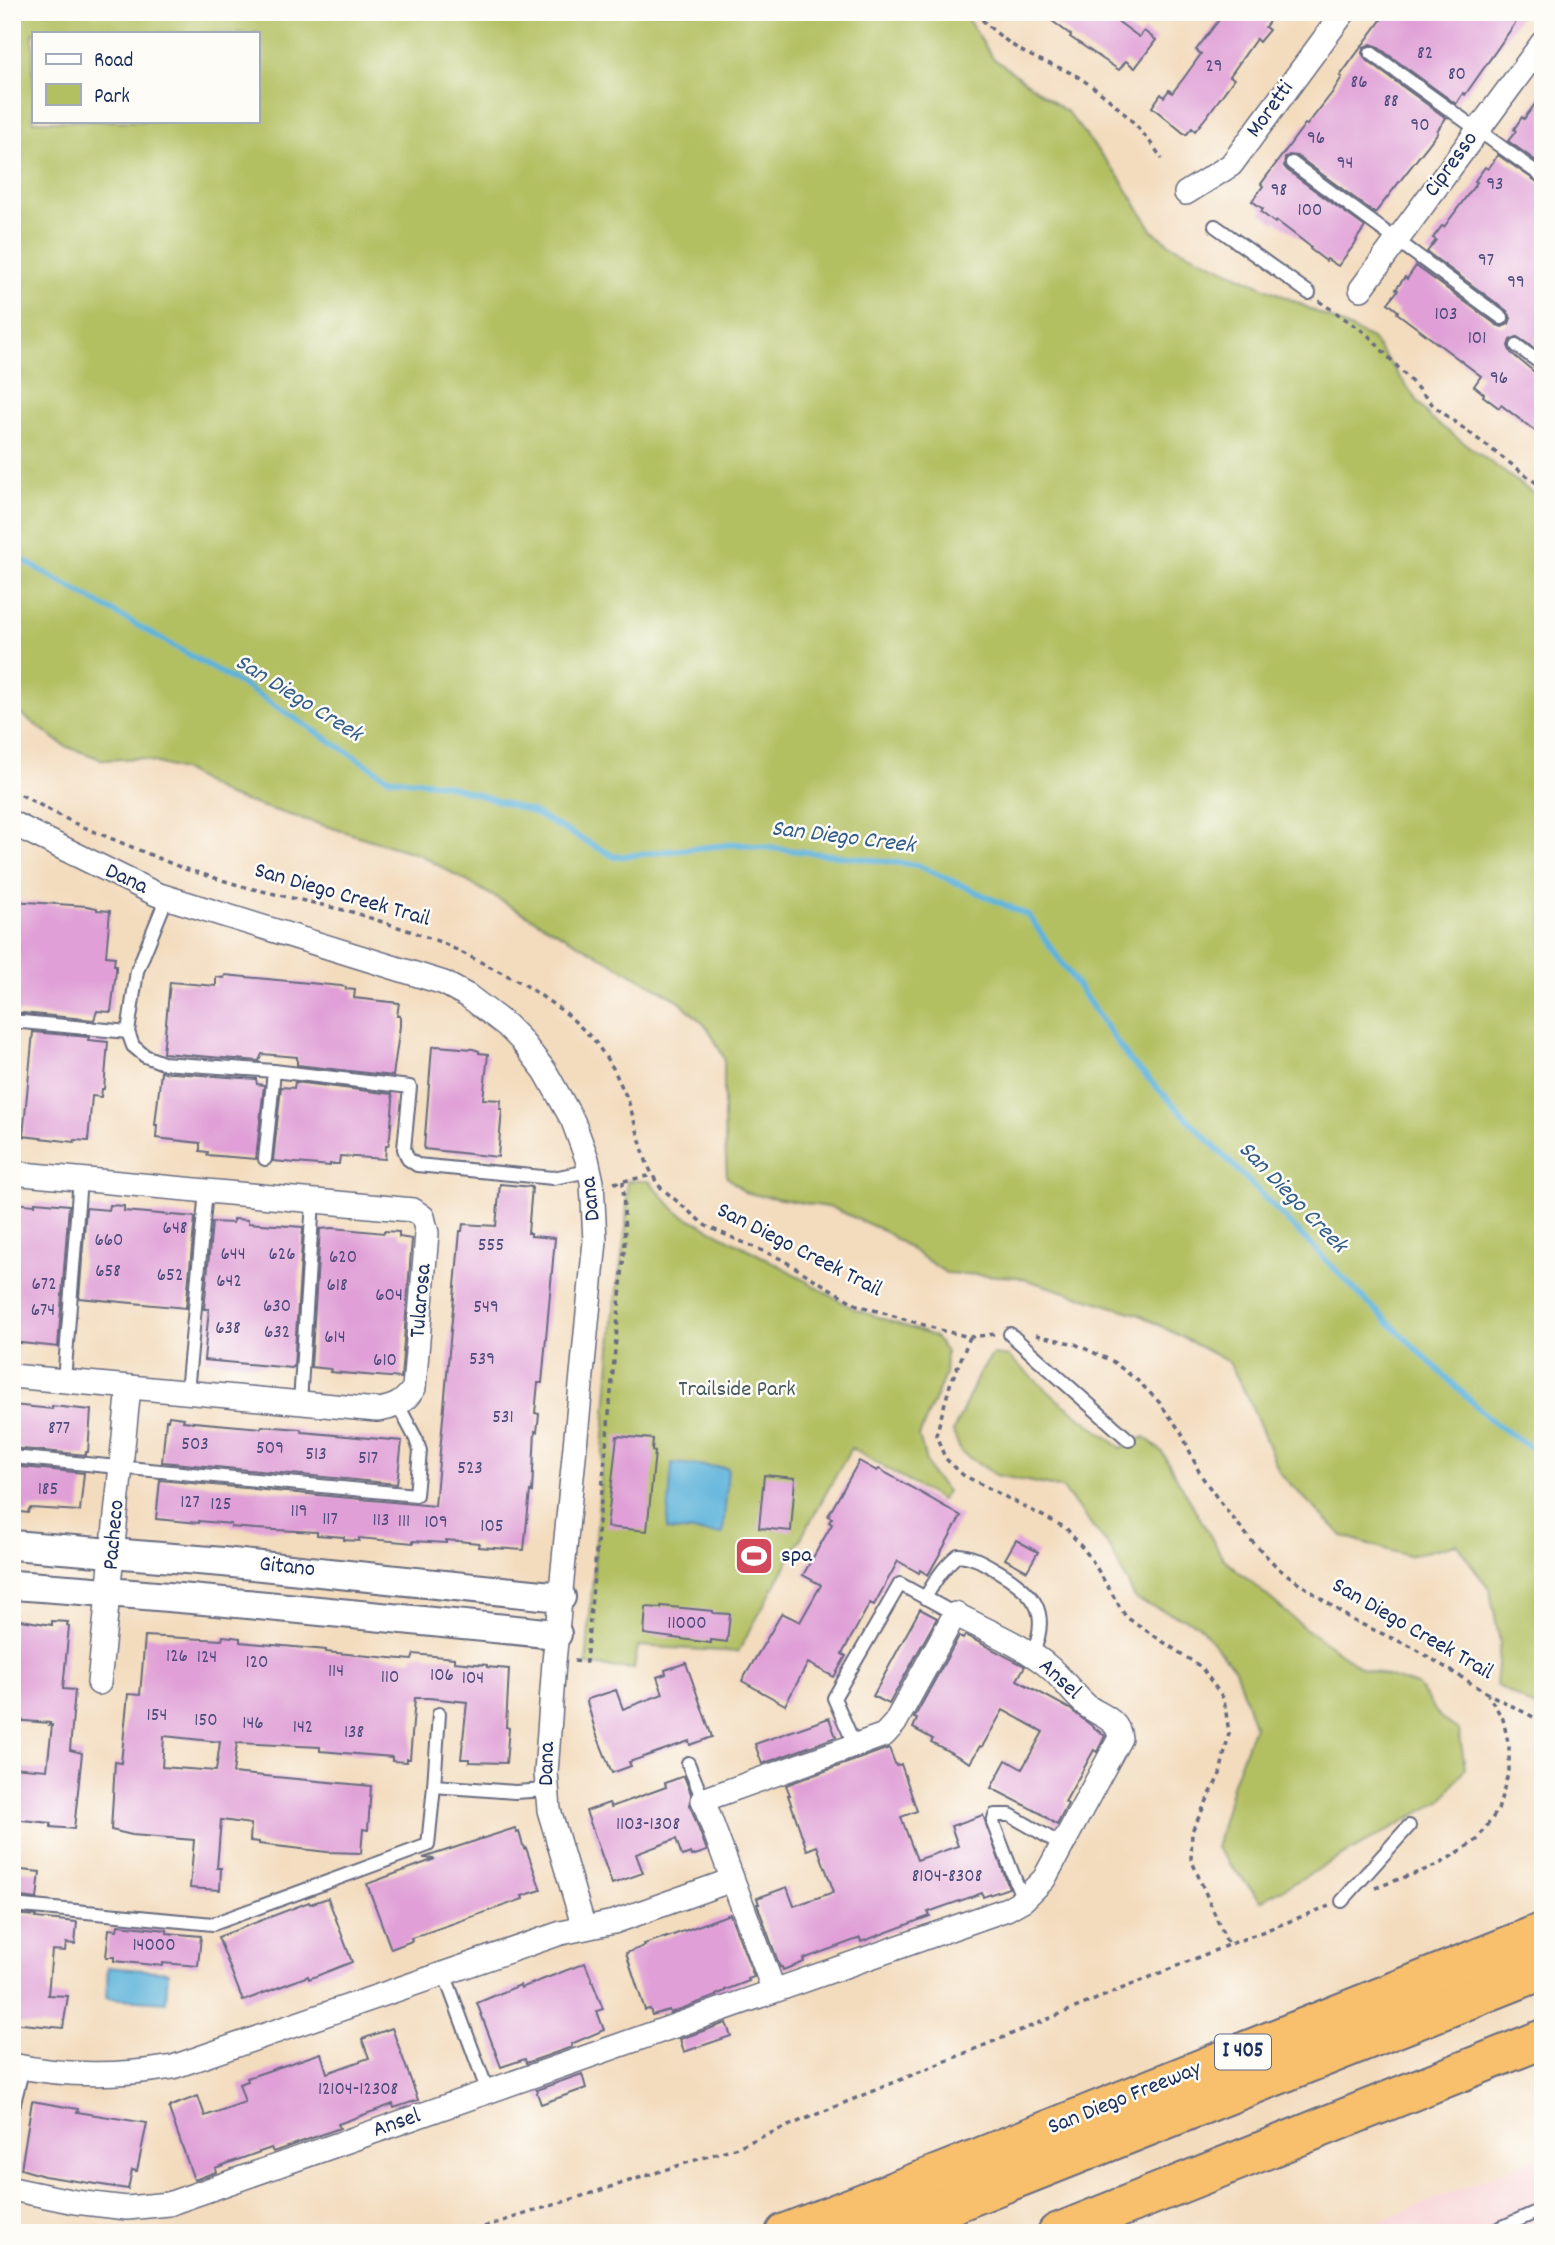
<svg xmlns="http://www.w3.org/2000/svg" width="1555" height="2245" font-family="Dekko,sans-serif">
  <rect width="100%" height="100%" fill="#fdfcf7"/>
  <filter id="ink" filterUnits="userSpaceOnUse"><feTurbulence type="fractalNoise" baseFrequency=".0143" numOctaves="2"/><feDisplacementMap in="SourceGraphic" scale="14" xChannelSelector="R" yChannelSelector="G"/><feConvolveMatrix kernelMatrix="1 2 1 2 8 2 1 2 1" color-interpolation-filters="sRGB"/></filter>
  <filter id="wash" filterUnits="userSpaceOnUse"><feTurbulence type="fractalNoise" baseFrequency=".00686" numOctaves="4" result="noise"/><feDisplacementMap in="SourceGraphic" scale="28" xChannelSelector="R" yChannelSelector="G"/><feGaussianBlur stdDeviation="1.57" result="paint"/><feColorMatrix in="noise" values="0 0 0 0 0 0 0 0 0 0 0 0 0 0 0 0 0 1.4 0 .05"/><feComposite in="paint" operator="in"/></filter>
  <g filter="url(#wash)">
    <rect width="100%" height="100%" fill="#f3dbbd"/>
    <!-- built -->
    <polygon fill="#f7cfd4" points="1543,2156 1543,2233 1351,2233"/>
    <!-- green -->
    <g fill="#b3c062" stroke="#677860" stroke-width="2" fill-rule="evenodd">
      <path d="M12,12H963L993,58L1067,112L1119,177L1153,231L1171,245L1292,300L1372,339L1430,418L1534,494L1543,503V1712L1496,1685L1500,1643L1490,1591L1457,1544L1408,1556L1343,1536L1280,1474L1249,1400L1229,1362L1140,1315L1017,1277L946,1273L884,1231L833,1208L746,1193L727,1177L724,1121V1058L708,1028L678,1000L420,855L228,796L185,771L140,758L104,760L65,746L18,712L12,703ZM257,33V121H33V33Z"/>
      <polygon points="627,1181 649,1181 677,1212 780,1266 854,1309 934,1336 946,1352 945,1375 919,1436 926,1462 932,1475 947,1491 941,1500 851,1448 738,1652 638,1646 634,1669 586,1665 614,1310 626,1227"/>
      <polygon points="992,1355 1009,1357 1058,1400 1121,1448 1145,1437 1162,1452 1223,1558 1302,1626 1362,1668 1418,1686 1441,1719 1459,1730 1465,1768 1442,1800 1261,1901 1216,1848 1233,1782 1254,1726 1235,1669 1198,1624 1136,1600 1110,1548 1062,1488 996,1475 961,1452 953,1432 979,1374"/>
    </g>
    <!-- water -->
    <g fill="#5db3da" stroke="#3c719c" stroke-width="2">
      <polygon points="672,1463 728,1468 723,1534 667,1530"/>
      <polygon points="746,1547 763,1548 762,1565 745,1563"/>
      <polygon points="108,1967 168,1972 166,2002 106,1998"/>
    </g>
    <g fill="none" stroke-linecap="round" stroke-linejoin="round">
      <!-- stream -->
      <polyline stroke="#5db3da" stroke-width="6" points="12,554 251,690 388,778 443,784 530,811 615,857 736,844 917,865 1029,916 1128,1058 1360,1295 1493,1422 1543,1456"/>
    </g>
    <g id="blocks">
      <!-- building -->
      <g fill="#e0a0d7" fill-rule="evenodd">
        <polygon points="1040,12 1105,12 1139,37 1144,31 1156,40 1135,68 1126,61 1119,70 1070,37 1071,35"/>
        <polygon points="1225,12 1259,12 1270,20 1265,27 1269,30 1259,42 1256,39 1230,76 1234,79 1207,116 1195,131 1192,128 1186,135 1152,107 1161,94 1164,97 1169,90 1172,93 1183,79 1201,54 1196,50"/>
        <polygon points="1387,12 1523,12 1465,95 1463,93 1456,104 1376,46 1371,44 1364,47 1362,53 1366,60 1446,118 1437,131 1438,132 1375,213 1297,156 1289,155 1285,158 1284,166 1287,170 1365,227 1356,240 1357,241 1338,266 1327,259 1326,261 1310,249 1311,247 1277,221 1275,223 1261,212 1263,209 1252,201 1263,186 1261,184 1305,124 1307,125 1332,93 1342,77 1340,76"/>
        <polygon points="1543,93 1543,166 1508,141 1516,131 1514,129 1522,117 1524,119"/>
        <polygon points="1498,155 1543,186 1543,348 1540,352 1517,337 1510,340 1508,346 1511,353 1543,379 1543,437 1501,405 1499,408 1483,396 1484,394 1474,386 1481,376 1397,313 1398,311 1388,303 1398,290 1396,289 1405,277 1407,279 1416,266 1497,325 1502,327 1509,324 1511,318 1507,311 1427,252 1436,240 1433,238 1442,226 1444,227 1477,182 1475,181 1485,167 1488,169"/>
        <polygon points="12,901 87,906 97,908 97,910 110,911 106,956 115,957 114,965 116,965 116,971 111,1012 97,1011 94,1020 12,1012"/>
        <polygon points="225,975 341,986 346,987 346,989 355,990 354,998 399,1003 397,1016 400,1016 400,1026 393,1076 297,1065 297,1057 262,1054 259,1061 163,1053 170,982 216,986 216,977 224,978"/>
        <polygon points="33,1032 89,1037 88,1040 108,1042 104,1089 102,1089 101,1097 92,1096 88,1141 75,1140 74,1142 23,1136"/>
        <polygon points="437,1046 473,1049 479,1051 479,1053 488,1054 483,1099 501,1100 500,1109 502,1109 498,1157 424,1149 432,1047"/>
        <polygon points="161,1072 256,1079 257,1084 264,1085 256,1159 207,1155 208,1152 200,1151 200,1143 156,1138 157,1125 155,1125"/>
        <polygon points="295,1082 392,1094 393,1100 390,1137 388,1146 386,1146 385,1159 340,1156 339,1164 330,1164 330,1166 273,1161 281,1087 294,1088"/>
        <polygon points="500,1184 532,1187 528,1233 531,1233 531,1236 555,1238 542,1383 538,1383 535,1413 539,1414 537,1432 535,1431 532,1492 530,1491 524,1550 478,1547 479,1543 446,1540 446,1543 413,1541 413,1543 359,1538 359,1541 344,1540 344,1537 317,1535 317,1532 255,1529 231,1527 231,1524 199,1521 199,1523 156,1519 160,1480 435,1506 460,1231 462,1231 463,1224 496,1226"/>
        <polygon points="35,1202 69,1205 58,1347 12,1342 12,1203 35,1205"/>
        <polygon points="110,1205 124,1206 124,1211 195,1217 186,1308 79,1298 86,1208 109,1210"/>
        <polygon points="233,1219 248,1220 248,1223 303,1227 294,1366 292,1368 204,1360 209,1309 204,1309 212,1222 233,1223"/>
        <polygon points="333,1228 384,1233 384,1231 399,1232 399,1237 412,1239 401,1378 330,1372 331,1369 311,1367 320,1229"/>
        <polygon points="12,1405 52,1409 52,1406 91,1410 88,1452 86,1452 86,1455 12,1448"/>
        <polygon points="169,1416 184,1418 183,1421 261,1428 262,1426 300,1429 302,1432 402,1441 397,1484 162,1462 166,1420 168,1420"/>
        <polygon points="617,1436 653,1439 652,1451 655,1452 647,1531 607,1527"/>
        <polygon points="859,1461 877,1471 879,1469 961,1516 928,1575 920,1570 919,1573 898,1561 874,1605 870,1603 842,1654 846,1656 834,1677 808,1663 785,1705 742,1681 782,1613 800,1622 821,1585 803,1575 832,1524 829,1522 832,1518 828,1516"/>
        <polygon points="12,1466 84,1473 80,1511 31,1508 29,1509 28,1513 12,1511"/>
        <polygon points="764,1475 795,1478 791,1531 759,1528"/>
        <polygon points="1016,1540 1038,1552 1027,1571 1005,1559"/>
        <polygon points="661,1606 713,1611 713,1613 730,1614 727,1642 711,1640 711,1643 644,1634 646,1607 661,1608"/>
        <polygon points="920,1609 937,1618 889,1704 873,1696"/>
        <polygon points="15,1619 52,1625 52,1621 68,1622 67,1625 69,1626 63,1689 75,1690 70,1750 82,1753 74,1829 51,1827 51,1823 12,1819 12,1767 47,1770 52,1725 49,1725 50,1723 12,1720 12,1621"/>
        <polygon points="965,1635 1025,1666 1017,1680 1070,1709 1105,1736 1097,1752 1094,1750 1065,1802 1068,1804 1057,1825 1040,1813 991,1788 1006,1760 1022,1769 1043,1732 1003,1710 982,1747 980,1746 970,1763 931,1742 933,1739 913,1728 917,1719 914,1718 959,1636 963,1639"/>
        <path d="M145,1636L222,1640L223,1636L240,1638V1642L326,1650V1652L412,1660L414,1654L454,1658V1662L487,1665V1667L509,1669L506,1727L509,1728L506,1763L469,1762V1759H461L467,1702L429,1698H415L410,1759H407V1762L392,1761V1757L320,1751V1747L237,1743L233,1773L371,1786L368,1830L363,1829L361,1853L327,1852L259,1844V1842L250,1841L251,1824L221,1820L217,1868H221L220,1890L190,1888L194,1840L132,1835L111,1830L115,1762L121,1763L128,1694L140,1695ZM164,1736L220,1742L216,1771L162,1767Z"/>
        <polygon points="686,1663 712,1737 690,1745 689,1741 629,1762 631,1766 612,1773 596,1733 587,1702 588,1699 616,1690 623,1709 663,1694 657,1677 666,1674 665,1670"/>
        <polygon points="829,1718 836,1737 762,1764 755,1744"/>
        <polygon points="889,1748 896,1766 901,1764 917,1811 901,1817 917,1860 958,1846 951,1826 983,1815 1009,1888 983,1897 982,1893 928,1912 930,1916 861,1942 860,1938 803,1959 804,1962 783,1970 782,1967 780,1967 757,1904 759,1904 757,1898 787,1887 794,1906 834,1892 817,1846 807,1850 788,1795 790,1795 786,1785"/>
        <polygon points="684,1776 691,1794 690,1805 707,1851 692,1856 691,1853 682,1856 676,1839 636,1854 643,1873 612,1884 586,1811 609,1803 611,1807 666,1787 665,1783"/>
        <polygon points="515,1828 517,1833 519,1832 524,1849 526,1848 541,1890 522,1896 523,1899 411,1938 412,1941 391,1949 367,1884 435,1859 423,1858"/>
        <polygon points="12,1869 40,1872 37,1899 12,1896"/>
        <polygon points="328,1898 352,1962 309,1979 308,1976 243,2001 218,1937 309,1902 310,1904"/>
        <polygon points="12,1914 36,1916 35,1918 77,1922 75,1944 66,1943 65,1951 52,1950 48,1995 68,1996 63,2028 12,2023"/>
        <polygon points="730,1914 754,1977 748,1979 749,1981 725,1990 725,1991 716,1995 716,1996 670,2013 669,2010 652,2015 650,2009 645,2010 626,1953 645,1946 644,1944 665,1937 665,1938"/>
        <polygon points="118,1925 167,1930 167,1933 201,1936 198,1966 163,1963 163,1966 114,1961 114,1957 106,1957 109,1929 117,1930"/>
        <polygon points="585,1963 603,2009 597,2011 604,2030 571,2044 572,2047 526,2063 525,2059 501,2067 477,2003 520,1985 521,1988"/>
        <polygon points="726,2023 731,2036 684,2052 680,2039"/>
        <polygon points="392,2028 418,2100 394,2108 393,2104 338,2124 340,2128 273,2152 271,2148 215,2168 216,2172 194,2180 169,2109 171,2106 198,2096 205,2116 245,2102 239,2084 248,2081 247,2078 321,2053 327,2073 369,2058 362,2039"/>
        <polygon points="582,2074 586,2088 541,2104 536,2090"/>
        <polygon points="32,2101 78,2109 77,2112 147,2123 137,2171 132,2170 128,2189 44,2176 21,2169"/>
      </g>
    </g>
  </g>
  <g filter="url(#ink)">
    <use href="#blocks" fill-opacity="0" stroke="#676b7f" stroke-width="2"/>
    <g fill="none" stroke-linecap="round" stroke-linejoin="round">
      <!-- service casing -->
      <g stroke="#676b7f" stroke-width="16">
        <g id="service">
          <polyline points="1371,53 1543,177"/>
          <polyline points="1292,163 1502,318"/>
          <polyline points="1215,226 1309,293"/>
          <polyline points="1517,346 1543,365"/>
          <polyline points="167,897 137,971 128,1032 133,1046 145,1056 163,1063 274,1071 265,1159"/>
          <polyline points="12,1021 128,1032"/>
          <polyline points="274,1071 410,1087 404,1149 408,1159 417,1165 553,1178 589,1171"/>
          <polyline points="1010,1334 1129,1440"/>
          <polyline points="64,1381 80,1179"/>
          <polyline points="187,1392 206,1191"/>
          <polyline points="300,1403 313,1201"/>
          <polyline points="12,1457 416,1495 420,1451 416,1439 398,1405"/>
          <path d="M925,1598C935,1581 943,1567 958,1555C974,1556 984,1563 998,1571C1035,1593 1051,1612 1032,1655"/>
          <polyline points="855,1746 834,1698 900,1584 955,1614"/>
          <polyline points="688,1763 703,1800"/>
          <polyline points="434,1786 439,1714"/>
          <polyline points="1023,1900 993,1823 995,1815 1010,1815 1062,1845"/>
          <polyline points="1342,1901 1409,1826"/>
          <polyline points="12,1905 213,1924 428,1845 434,1786 515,1792 547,1790"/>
          <polyline points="444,1973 488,2092"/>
          <polyline points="12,2111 23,2067"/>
          <polyline points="1489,2233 1543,2209"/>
        </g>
      </g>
      <!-- minor casing -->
      <g stroke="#676b7f" stroke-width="26">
        <g id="minor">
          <polyline points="1186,193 1231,165 1344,12"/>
          <polyline points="1361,289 1543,42"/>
          <polyline points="12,823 156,894 444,983 468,996 506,1025 520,1039 545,1071 573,1121 587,1159 592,1182 595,1241 554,1662 546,1773 549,1810 584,1928"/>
          <path d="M12,1173L413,1210L423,1217L427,1233L414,1388C404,1403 394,1408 377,1410L12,1376"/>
          <polyline points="99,1683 129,1387"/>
          <path d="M12,2065C66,2077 119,2076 173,2067L561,1933L614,1922L732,1880"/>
          <path d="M12,2189L75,2202L127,2208L169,2204L174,2202L1007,1909L1023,1900L1044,1879L1120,1738C1118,1719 1101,1716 1087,1706C1073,1694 1063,1679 1049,1667C1025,1646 983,1629 955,1614L895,1723L884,1735L703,1800L774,1991"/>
        </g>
      </g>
      <!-- tertiary casing -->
      <g stroke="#676b7f" stroke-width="32">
        <g id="tertiary">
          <polyline points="12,1545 223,1562 561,1597"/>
          <path d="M12,1585C194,1597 376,1617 557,1634"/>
        </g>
      </g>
      <!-- motorway casing -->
      <g stroke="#676b7f" stroke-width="42">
        <g id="motorway">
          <polyline points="785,2233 943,2172 1543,1932"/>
          <polyline points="879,2233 1543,1970"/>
          <polyline points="1057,2233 1543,2039"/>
        </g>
      </g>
      <!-- path -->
      <g stroke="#676b7f" stroke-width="3.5" stroke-dasharray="5 5" stroke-linecap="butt">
        <path d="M975,12C989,28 1006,42 1025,53C1044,63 1065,68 1083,80C1114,101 1142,128 1162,159"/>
        <polyline points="1319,301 1367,334 1434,406 1543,488"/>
        <polyline points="12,790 74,823 182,868 245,887 352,912 407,930 443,943 524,984 567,1014 594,1040 613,1068 628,1100 647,1164 658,1185 706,1226 781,1259 857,1305 944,1331 970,1337 996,1334"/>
        <polyline points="614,1183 653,1175"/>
        <polyline points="1036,1335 1075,1344 1112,1361 1138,1381 1159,1402 1181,1432 1200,1474 1220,1502 1250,1539 1279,1569 1352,1620 1414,1648 1487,1693 1543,1722"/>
        <polyline points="970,1337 950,1385 936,1435 945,1458 963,1475 1066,1528 1090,1557 1126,1617 1201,1667 1224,1699 1229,1733 1220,1774 1192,1831 1191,1859 1228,1945"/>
        <polyline points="574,1661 586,1662 625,1242 623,1181"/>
        <polyline points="1375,1888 1438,1865 1477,1840 1498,1810 1509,1770 1509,1747 1503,1719 1488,1695"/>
        <polyline points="465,2233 737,2147 1228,1945 1329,1906"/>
      </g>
      <!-- service -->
      <use href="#service" stroke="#fff" stroke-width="12"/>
      <!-- minor -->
      <use href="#minor" stroke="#fff" stroke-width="23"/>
      <!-- tertiary -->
      <use href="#tertiary" stroke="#fff" stroke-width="28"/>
      <!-- motorway -->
      <use href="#motorway" stroke="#f8bf6c" stroke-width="38"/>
    </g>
  </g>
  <!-- icons -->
  <defs>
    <g id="stadium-square" transform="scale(2.0125)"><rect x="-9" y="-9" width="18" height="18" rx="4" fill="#d1495b" stroke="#fdfcf7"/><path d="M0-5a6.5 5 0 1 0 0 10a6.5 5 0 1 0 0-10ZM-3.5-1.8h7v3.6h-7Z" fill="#fff"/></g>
  </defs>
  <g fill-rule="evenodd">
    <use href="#stadium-square" x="754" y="1556"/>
  </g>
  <g text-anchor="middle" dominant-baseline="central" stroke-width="5" stroke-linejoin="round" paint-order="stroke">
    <!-- number labels -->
    <g font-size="19" fill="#4c4b7c">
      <text x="1425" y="54">82</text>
      <text x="1214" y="67">29</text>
      <text x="1457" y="75">80</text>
      <text x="1359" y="83">86</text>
      <text x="1391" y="102">88</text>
      <text x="1420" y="126">90</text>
      <text x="1316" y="139">96</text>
      <text x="1345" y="164">94</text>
      <text x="1495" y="185">93</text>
      <text x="1279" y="191">98</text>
      <text x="1310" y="211">100</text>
      <text x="1486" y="261">97</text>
      <text x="1516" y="283">99</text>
      <text x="1446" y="315">103</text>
      <text x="1477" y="339">101</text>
      <text x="1499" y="379">96</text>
      <text x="175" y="1229">648</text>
      <text x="109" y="1241">660</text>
      <text x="491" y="1246">555</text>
      <text x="233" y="1255">644</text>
      <text x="282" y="1255">626</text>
      <text x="343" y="1258">620</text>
      <text x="108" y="1272">658</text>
      <text x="170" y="1276">652</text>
      <text x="229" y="1282">642</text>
      <text x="44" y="1285">672</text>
      <text x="337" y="1286">618</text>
      <text x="389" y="1296">604</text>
      <text x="277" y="1307">630</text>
      <text x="486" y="1308">549</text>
      <text x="43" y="1311">674</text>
      <text x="228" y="1329">638</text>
      <text x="277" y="1333">632</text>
      <text x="335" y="1338">614</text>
      <text x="482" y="1360">539</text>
      <text x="385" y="1361">610</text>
      <text x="503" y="1418">531</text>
      <text x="59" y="1429">877</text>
      <text x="195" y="1445">503</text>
      <text x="270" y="1449">509</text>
      <text x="316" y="1455">513</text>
      <text x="368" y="1459">517</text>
      <text x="470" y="1469">523</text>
      <text x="48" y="1490">185</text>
      <text x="190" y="1503">127</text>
      <text x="221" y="1505">125</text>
      <text x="299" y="1512">119</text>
      <text x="330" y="1520">117</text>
      <text x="381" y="1521">113</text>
      <text x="404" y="1522">111</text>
      <text x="436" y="1523">109</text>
      <text x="492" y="1527">105</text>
      <text x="687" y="1624">11000</text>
      <text x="177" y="1657">126</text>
      <text x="207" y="1658">124</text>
      <text x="257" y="1663">120</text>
      <text x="336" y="1672">114</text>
      <text x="442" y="1676">106</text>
      <text x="390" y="1678">110</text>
      <text x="473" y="1679">104</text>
      <text x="157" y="1716">154</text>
      <text x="206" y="1721">150</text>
      <text x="253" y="1724">146</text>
      <text x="303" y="1728">142</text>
      <text x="354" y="1733">138</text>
      <text x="648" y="1825">1103-1308</text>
      <text x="947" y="1877">8104-8308</text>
      <text x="154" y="1946">14000</text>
      <text x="358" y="2090">12104-12308</text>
    </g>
    <!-- shield labels -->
    <rect fill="#fdfcf7" stroke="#5f6c8c" stroke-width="2" x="1215" y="2034.5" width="56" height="35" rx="5"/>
    <g font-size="21" font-weight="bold" fill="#1b2f5e">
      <text x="1243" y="2052">I 405</text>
    </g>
    <!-- street labels -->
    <g font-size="23" fill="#1b2f5e" stroke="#fdfcf7">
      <text transform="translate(1271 110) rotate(-54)">Moretti</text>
      <text transform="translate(1452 165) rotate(-54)">Cipresso</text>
      <text transform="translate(126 880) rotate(25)">Dana</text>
      <text transform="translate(342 896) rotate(16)">San Diego Creek Trail</text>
      <text transform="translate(592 1199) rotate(-96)">Dana</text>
      <text transform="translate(799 1251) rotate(27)">San Diego Creek Trail</text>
      <text transform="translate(422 1301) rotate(-85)">Tularosa</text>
      <text transform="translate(115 1535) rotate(-85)">Pacheco</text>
      <text transform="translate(287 1568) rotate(6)">Gitano</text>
      <text transform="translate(1412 1630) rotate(30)">San Diego Creek Trail</text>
      <text transform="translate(1059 1680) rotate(43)">Ansel</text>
      <text transform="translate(548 1764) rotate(-89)">Dana</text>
      <text transform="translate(1125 2099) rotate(-22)">San Diego Freeway</text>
      <text transform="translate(397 2124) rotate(-19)">Ansel</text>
    </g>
    <!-- park labels -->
    <g font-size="23" fill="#495a5f" stroke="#fdfcf7">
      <text x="737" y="1390">Trailside Park</text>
    </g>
    <!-- poi labels -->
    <g font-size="23" fill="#1b2f5e" stroke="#fdfcf7" text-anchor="start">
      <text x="781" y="1556">spa</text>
    </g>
    <!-- water labels -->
    <g font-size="24" font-style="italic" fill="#325d89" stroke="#fdfcf7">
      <text transform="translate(298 699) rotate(32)">San Diego Creek</text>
      <text transform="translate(843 838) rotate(7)">San Diego Creek</text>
      <text transform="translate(1292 1198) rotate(46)">San Diego Creek</text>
    </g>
  </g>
  <!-- margin -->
  <rect width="1555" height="2245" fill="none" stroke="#fdfcf7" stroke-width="42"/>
  <!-- legend -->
  <rect x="32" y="32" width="228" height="91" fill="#fdfcf7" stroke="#a3aaba" stroke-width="2"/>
  <rect x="46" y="54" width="35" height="10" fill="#ffffff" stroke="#a3aaba" stroke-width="2"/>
  <text x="94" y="66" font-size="21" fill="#1b2f5e">Road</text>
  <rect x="46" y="84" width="35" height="21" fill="#b3c062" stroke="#a3aaba" stroke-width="2"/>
  <text x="94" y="102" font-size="21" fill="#1b2f5e">Park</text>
</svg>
